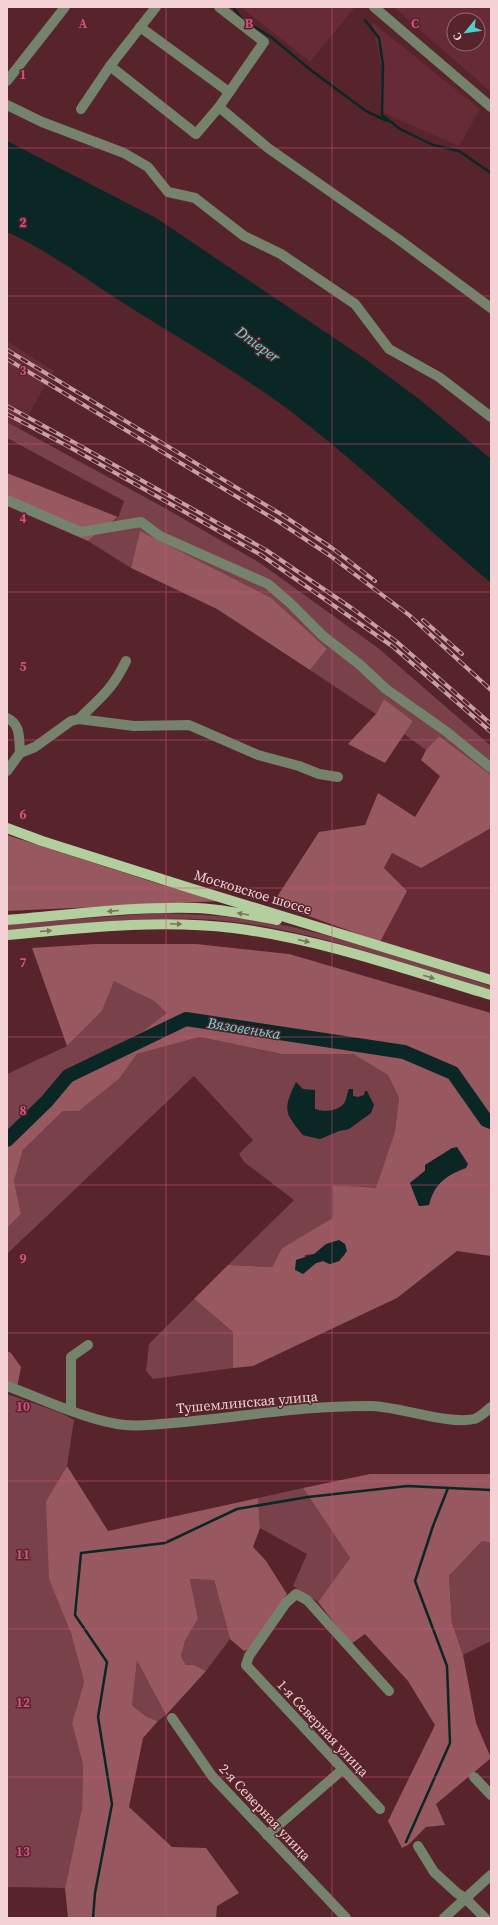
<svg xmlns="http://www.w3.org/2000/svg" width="498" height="1925" font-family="'Source Serif 4',serif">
  <rect width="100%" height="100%" fill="#57242c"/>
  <!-- built -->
  <g fill="#662b35" fill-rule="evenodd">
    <polygon points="241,7 355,7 310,62"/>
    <path d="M394,7H491V92ZM454,20H478V44H454Z"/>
    <polygon points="372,22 480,109 459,146 381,112 382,70"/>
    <polygon points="7,341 54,371 20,429 7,422"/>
    <polygon points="491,828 491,976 380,942 407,891 384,868 392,853 421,868"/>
  </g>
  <!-- green -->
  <g fill="#794149" fill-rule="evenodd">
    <polygon points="7,422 163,507 260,563 378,648 491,746 491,775 439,736 426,750 404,734 413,721 384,699 376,714 310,670 327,649 140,532 131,568 88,541 118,518 124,501 7,438"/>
    <path d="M159,913C194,914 228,916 262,921C340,935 416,962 491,986V990C395,962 298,923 197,919C134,917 70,925 7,931V924Z"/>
    <polygon points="114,980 154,1001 168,1013 143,1031 65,1072 43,1097 7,1132 7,1074 67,1046 102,1011"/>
    <path d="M200,1037L281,1054H353L388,1075L399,1098L395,1131L376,1189L333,1185L334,1218L282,1248L272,1267L228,1265L294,1200L244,1162L239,1154L253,1140L194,1076L7,1254V1228L21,1214L14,1181L23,1150L63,1111H79L119,1079L137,1054ZM296,1082L315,1100V1109C324,1113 340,1111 345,1102C347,1098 347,1093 349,1089H353V1096L358,1097L365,1095L349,1129L339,1131L320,1139L303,1135L288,1115Z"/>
    <polygon points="194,1299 233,1332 233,1368 153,1379 146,1371 149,1344"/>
    <polygon points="7,1394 61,1413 74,1420 67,1466 46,1501 71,1633 84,1682 72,1723 83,1765 82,1808 65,1888 7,1887"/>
    <polygon points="303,1488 350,1558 318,1602 293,1586 307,1554 260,1528 258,1498"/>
    <polygon points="482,1541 491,1543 491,1641 463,1655 452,1623 449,1576"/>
    <polygon points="190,1579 214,1580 230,1639 206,1671 194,1665 186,1665 181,1656 185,1641 198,1619"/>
    <polygon points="137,1661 166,1715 158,1721 147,1717 132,1705"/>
  </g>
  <!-- forest -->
  <g fill="#985860" fill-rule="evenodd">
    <polygon points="7,473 118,517 88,541 7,506"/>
    <polygon points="140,531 271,598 327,649 310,670 217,609 131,568"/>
    <polygon points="384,699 413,721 385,763 348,744 376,714"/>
    <polygon points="439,736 491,775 491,828 421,868 392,853 384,868 407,891 380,942 273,903 319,832 365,825 378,793 415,817 440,776 421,760 426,750"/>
    <polygon points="7,835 156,883 222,901 7,911"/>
    <path d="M95,944H196L289,954L491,1013V1256L457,1251L397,1298L253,1366L233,1368V1332L194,1299L228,1265L272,1267L282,1248L333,1218V1185L376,1188L395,1131L399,1098L388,1075L353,1054H281L200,1037L137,1054L119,1079L79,1111H63L23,1150L14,1181L21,1214L7,1228V1132L43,1097L65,1072L143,1031L167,1013L154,1001L114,981L102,1011L67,1046L32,948ZM452,1148L466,1168C446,1175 434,1184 429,1205L419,1206L410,1183ZM314,1254H345L339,1261L330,1264L323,1261L316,1263L303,1274L305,1255Z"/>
    <polygon points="7,1351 11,1353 21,1367 17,1388 7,1384"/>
    <polygon points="67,1466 108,1531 258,1498 260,1528 253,1547 266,1561 287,1594 283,1600 249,1649 244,1651 230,1639 214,1580 190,1579 198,1619 185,1641 181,1656 186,1665 194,1665 206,1671 166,1715 137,1661 132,1705 147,1717 158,1721 143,1738 129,1807 172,1847 206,1848 239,1893 217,1906 216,1918 68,1918 65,1888 82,1808 83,1765 72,1723 84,1682 71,1633 49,1579 46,1501"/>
    <polygon points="370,1474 491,1474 491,1543 482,1541 449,1576 452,1623 463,1655 476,1723 491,1758 436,1804 445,1825 426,1827 408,1845 402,1848 388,1821 435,1725 408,1681 365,1634 351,1644 318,1602 350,1558 303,1488"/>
  </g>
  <!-- water -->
  <g fill="#0a2625">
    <path d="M7,141L156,218L361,356L419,399L491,459V583C426,528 365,469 298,417C245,376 185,342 128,306C89,281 49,251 7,232Z"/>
    <path d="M296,1082L302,1089L315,1090V1109C324,1113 340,1111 345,1102C347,1098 347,1093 349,1089H353V1096L358,1097L364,1095L365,1091H367L374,1105L371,1113L349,1129L339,1131L320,1139L303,1135C284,1112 283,1109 296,1082Z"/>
    <path d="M457,1147L468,1164L466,1168C446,1175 434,1184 429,1205L419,1206L410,1183L425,1171V1165L452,1148Z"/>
    <polygon points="339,1240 345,1244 347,1251 339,1261 330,1264 323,1261 316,1263 303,1274 295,1270 296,1260 314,1254 326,1244"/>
  </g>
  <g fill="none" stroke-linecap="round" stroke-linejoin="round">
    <!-- stream -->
    <g stroke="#0a2625" stroke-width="2.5">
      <polyline points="233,7 241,18"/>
      <polyline points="365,20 379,38 383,65 382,115 400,129 433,145 459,151 491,173"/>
      <polyline points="245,21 271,37 312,71 366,111 387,121"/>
      <polyline points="406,1842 450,1743 447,1666 415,1581 433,1526 448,1488"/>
      <polyline points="93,1918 95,1893 112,1804 98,1717 107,1662 75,1615 81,1553 165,1543 237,1509 308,1497 407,1486 491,1490"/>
    </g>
    <!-- river -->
    <polyline stroke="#0a2625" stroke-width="14" points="7,1140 47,1101 68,1076 186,1019 404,1052 453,1073 486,1120 491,1122"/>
    <!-- minor -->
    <g stroke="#76836c" stroke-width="10">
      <polyline points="156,7 110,66 196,134 219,107"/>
      <polyline points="219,7 264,42 219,107 268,148 398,239 491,308"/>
      <polyline points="374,7 491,107"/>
      <polyline points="140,27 229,92"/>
      <polyline points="7,81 65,7"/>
      <polyline points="7,105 42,122 124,153 148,167 168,192 195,198 244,236 281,254 355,304 389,349 439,377 491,417"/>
      <polyline points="81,109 110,66"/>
      <polyline points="7,500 81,532 141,522 160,536 268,584 290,603 323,636 359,664 386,689 447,732 491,768"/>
      <path d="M7,718C21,724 19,739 20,753"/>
      <path d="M79,719C101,697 112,690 126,661"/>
      <polyline points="7,771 20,753 35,747 71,721 79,719 134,726 189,725 258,755 299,766 319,774 338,777"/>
      <path d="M7,1386C43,1399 88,1421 125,1425C145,1427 173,1423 194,1421C253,1415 313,1405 372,1406C401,1407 449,1425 474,1419C481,1417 485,1412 491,1407"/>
      <polyline points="71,1410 71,1357 88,1345"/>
      <polyline points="172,1718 212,1776 346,1918"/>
      <polyline points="474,1777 491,1795"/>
      <polyline points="380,1809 246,1665 249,1656 286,1603 296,1594 307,1600 389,1691"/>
      <polyline points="267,1835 342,1770"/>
      <polyline points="418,1846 434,1872 457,1893 465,1898 485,1918"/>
      <polyline points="444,1918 491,1875"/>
    </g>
    <!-- major -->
    <g stroke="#b3cf9e" stroke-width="10">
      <polyline points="7,828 42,841 190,888 491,980"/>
      <path d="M7,920C69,915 133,906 196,908C223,909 250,915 277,920"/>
      <path d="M7,935C82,928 158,919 233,928C321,939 407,970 491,995"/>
    </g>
    <!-- rail casing -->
    <g stroke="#c7a0a5" stroke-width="4">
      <g id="rail">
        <polyline points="7,350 284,516 332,548 375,581"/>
        <polyline points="7,359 279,522 329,555 409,615 491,690"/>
        <polyline points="7,406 75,443 266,550 353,609 397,642 491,724"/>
        <polyline points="7,414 71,448 261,555 392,646 491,732"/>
        <polyline points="423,620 462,654"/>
      </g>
    </g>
    <!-- rail -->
    <use href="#rail" stroke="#57242c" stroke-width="2.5" stroke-dasharray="8" stroke-linecap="butt"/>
  </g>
  <!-- one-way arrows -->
  <defs><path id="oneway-solid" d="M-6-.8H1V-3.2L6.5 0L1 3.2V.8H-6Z"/></defs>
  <g fill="#80715f">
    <use href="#oneway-solid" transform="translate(113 911) rotate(175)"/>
    <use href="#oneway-solid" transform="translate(243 914) rotate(-170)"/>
    <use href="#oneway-solid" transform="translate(176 924) rotate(2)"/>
    <use href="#oneway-solid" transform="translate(46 931) rotate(-5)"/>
    <use href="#oneway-solid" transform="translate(304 941) rotate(13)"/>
    <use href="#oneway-solid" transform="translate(429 977) rotate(17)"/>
  </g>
  <!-- grid -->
  <path fill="none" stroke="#d1507f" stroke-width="1" stroke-opacity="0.55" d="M166,7V1918M332,7V1918M7,148H491M7,296H491M7,444H491M7,592H491M7,740H491M7,888H491M7,1037H491M7,1185H491M7,1333H491M7,1481H491M7,1629H491M7,1777H491"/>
  <g text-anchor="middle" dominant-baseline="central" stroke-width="3" stroke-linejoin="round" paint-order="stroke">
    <!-- street labels -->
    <g font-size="14" fill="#f3d1d4" stroke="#57242c">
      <text transform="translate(253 892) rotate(17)">Московское шоссе</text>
      <text transform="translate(247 1402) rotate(-5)">Тушемлинская улица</text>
      <text transform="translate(323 1728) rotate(47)">1-я Северная улица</text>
      <text transform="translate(265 1812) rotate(47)">2-я Северная улица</text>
    </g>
    <!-- water labels -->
    <g font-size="15" font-style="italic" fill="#5de0dc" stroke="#57242c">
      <text transform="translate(258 344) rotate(36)">Dnieper</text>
      <text transform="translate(244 1028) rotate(9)">Вязовенька</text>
    </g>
  </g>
  <g font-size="13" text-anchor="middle" font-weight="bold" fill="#d1507f" stroke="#57242c" stroke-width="3" stroke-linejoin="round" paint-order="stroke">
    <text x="83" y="28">A</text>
    <text x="249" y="28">B</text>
    <text x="415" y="28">C</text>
    <text x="23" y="79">1</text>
    <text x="23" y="227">2</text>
    <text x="23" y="375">3</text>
    <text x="23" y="523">4</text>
    <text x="23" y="671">5</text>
    <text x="23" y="819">6</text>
    <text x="23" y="967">7</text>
    <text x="23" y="1115">8</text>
    <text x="23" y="1263">9</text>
    <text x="23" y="1411">10</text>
    <text x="23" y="1559">11</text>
    <text x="23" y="1707">12</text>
    <text x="23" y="1856">13</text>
  </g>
  <!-- border -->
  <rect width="498" height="1925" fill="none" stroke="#f3d1d4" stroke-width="16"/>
  <!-- north arrow -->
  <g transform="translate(466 32) rotate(241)"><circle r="19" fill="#57242c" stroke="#95696f"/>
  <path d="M0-3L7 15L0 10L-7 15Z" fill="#53cdc9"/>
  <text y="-6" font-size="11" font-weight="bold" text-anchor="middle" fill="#f3d1d4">С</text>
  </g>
</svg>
